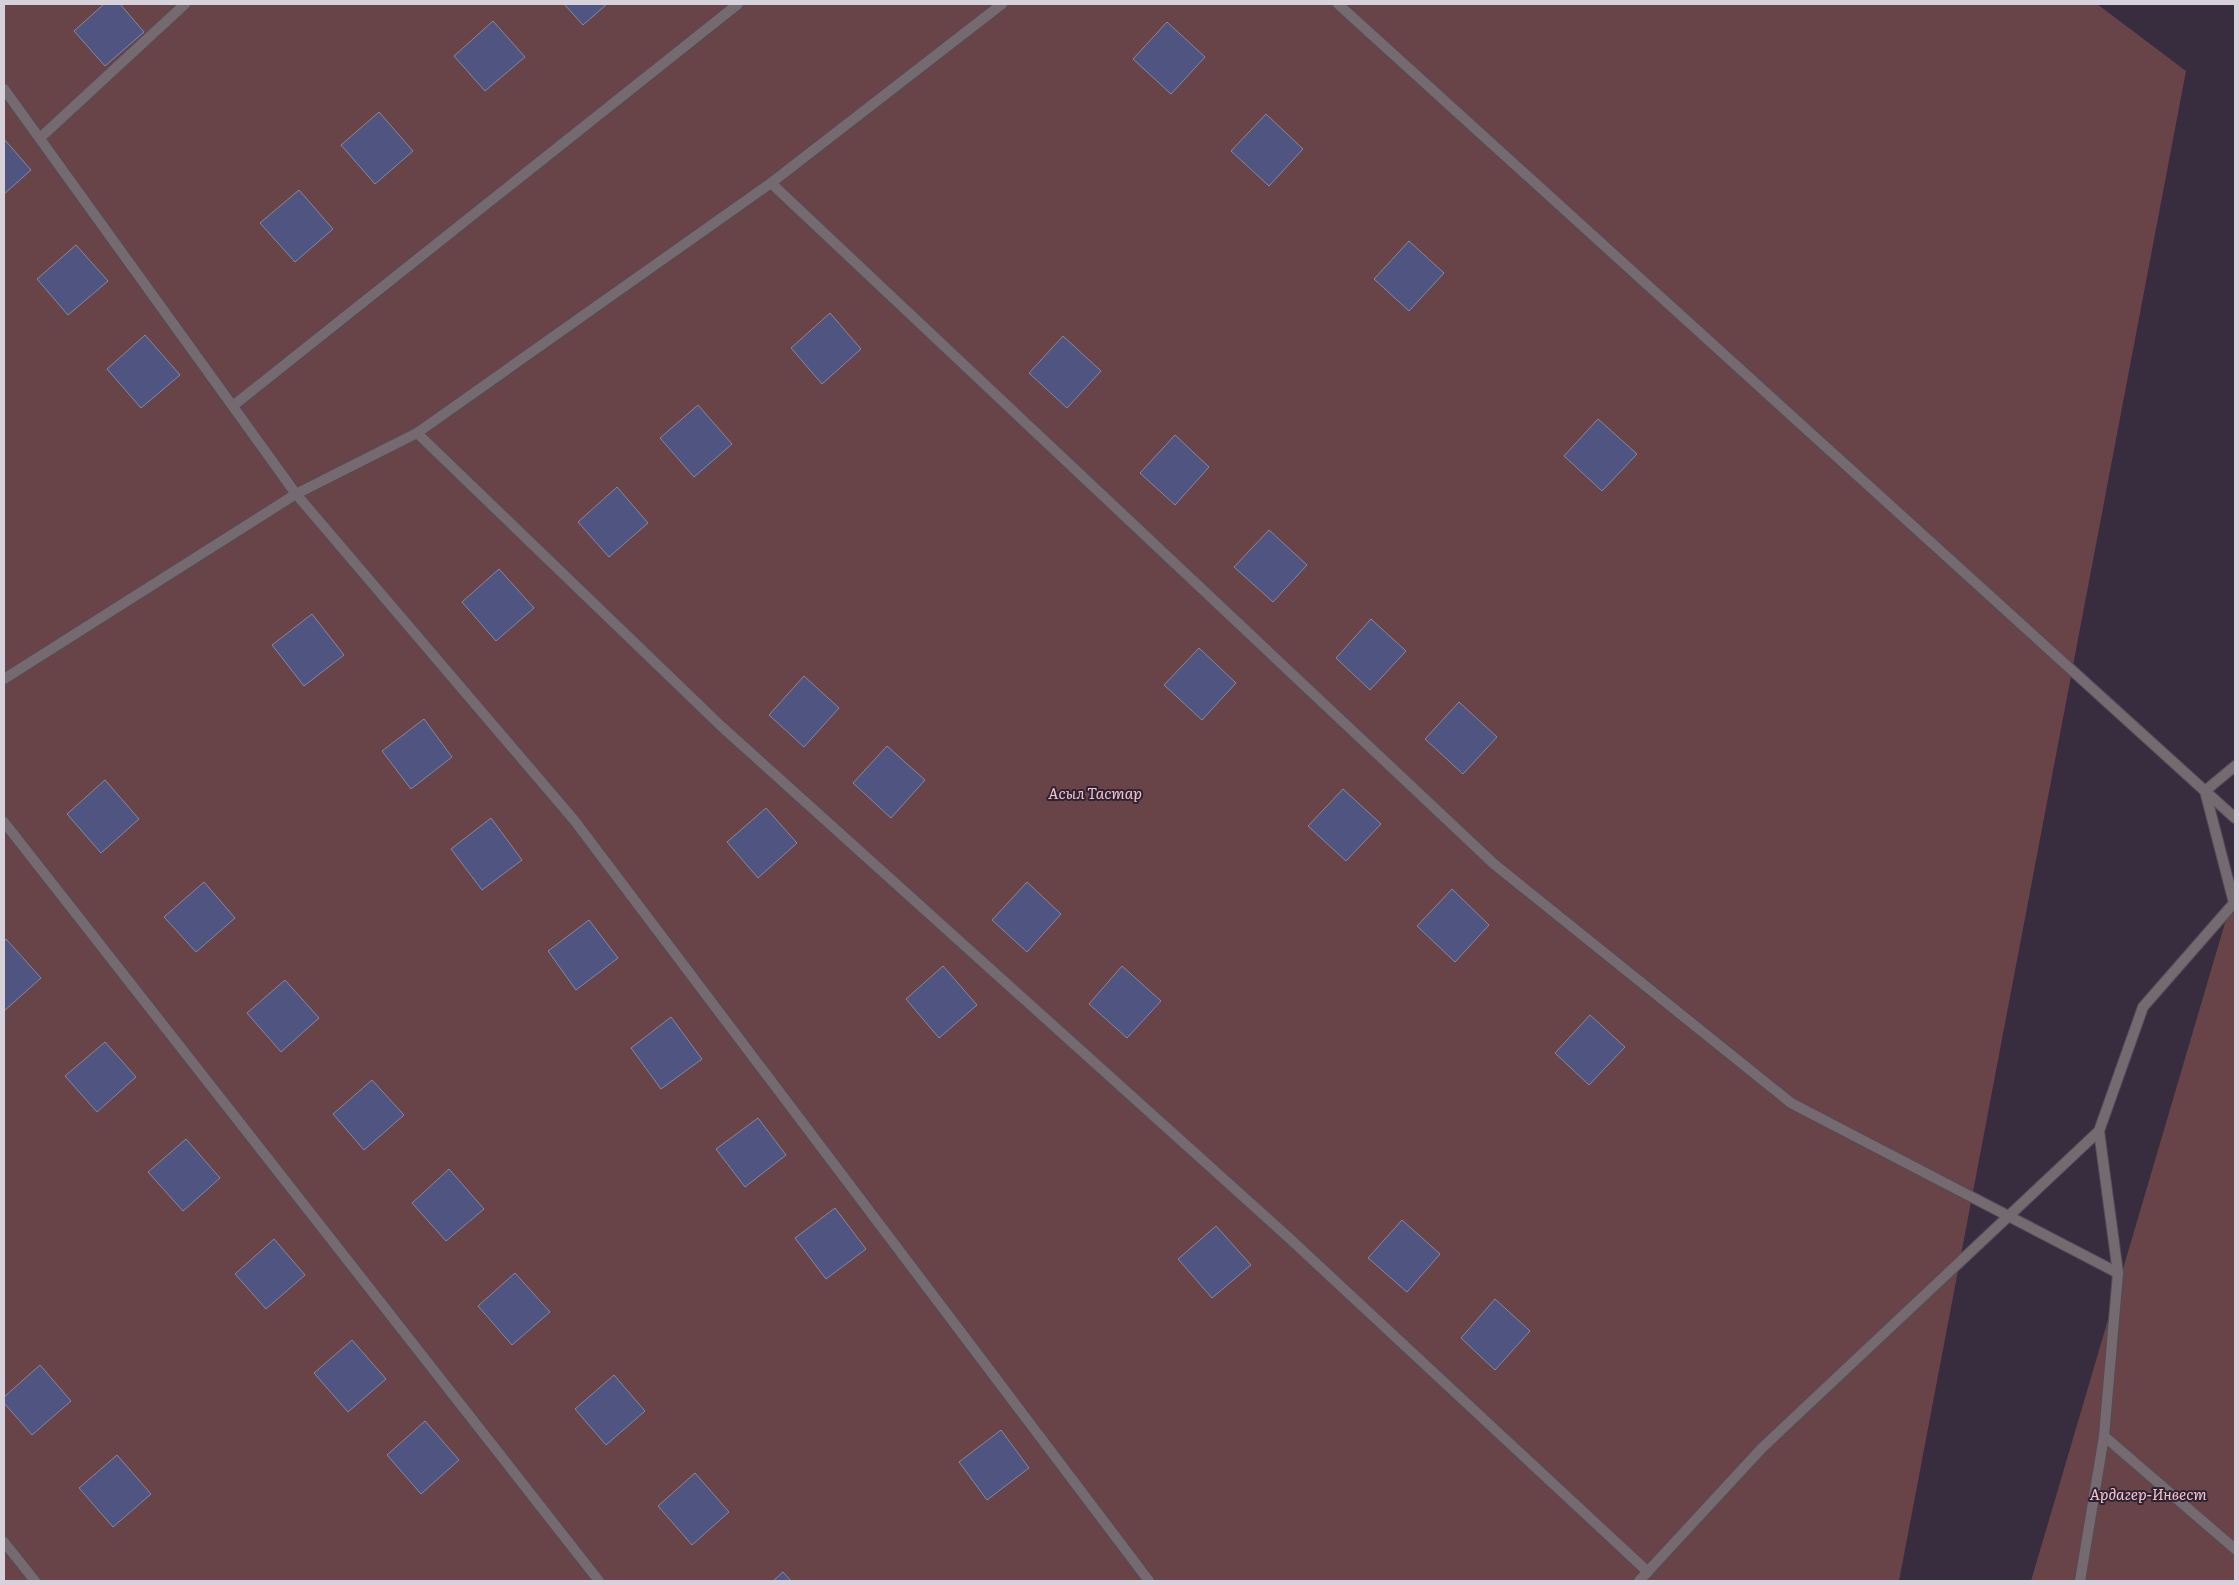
<svg xmlns="http://www.w3.org/2000/svg" width="2239" height="1585" font-family="Literata,serif">
  <rect width="100%" height="100%" fill="#372d3e"/>
  <!-- green -->
  <g fill="#684448">
    <polygon points="4,4 2097,4 2186,71 1899,1581 4,1581"/>
    <polygon points="2235,889 2235,1581 2031,1581"/>
  </g>
  <!-- building -->
  <g fill="#505480" stroke="#86899f">
    <polygon points="104,4 120,4 144,32 105,66 74,31"/>
    <polygon points="564,4 607,4 583,25"/>
    <polygon points="493,21 525,57 485,91 454,56"/>
    <polygon points="1167,22 1205,57 1171,94 1133,59"/>
    <polygon points="379,112 413,151 375,184 341,145"/>
    <polygon points="1266,114 1303,149 1269,186 1231,151"/>
    <polygon points="4,139 31,170 4,194"/>
    <polygon points="299,190 333,229 295,262 260,223"/>
    <polygon points="1409,241 1444,273 1409,311 1374,279"/>
    <polygon points="76,245 108,281 68,315 37,279"/>
    <polygon points="830,313 861,349 822,384 791,348"/>
    <polygon points="145,335 180,375 141,408 107,369"/>
    <polygon points="1063,336 1101,371 1067,408 1029,373"/>
    <polygon points="698,405 732,444 694,477 660,438"/>
    <polygon points="1598,419 1637,454 1602,491 1564,456"/>
    <polygon points="1175,435 1209,467 1175,505 1140,473"/>
    <polygon points="617,487 648,523 609,557 578,522"/>
    <polygon points="1269,530 1307,565 1273,602 1234,567"/>
    <polygon points="499,569 534,608 496,641 462,602"/>
    <polygon points="312,614 344,655 304,686 272,645"/>
    <polygon points="1371,619 1406,651 1370,690 1336,658"/>
    <polygon points="1199,648 1236,683 1202,720 1164,685"/>
    <polygon points="804,676 839,708 804,747 769,715"/>
    <polygon points="1459,702 1497,737 1463,774 1425,739"/>
    <polygon points="424,719 452,757 411,789 382,751"/>
    <polygon points="887,746 925,780 891,818 853,783"/>
    <polygon points="105,780 139,819 101,853 67,814"/>
    <polygon points="1343,789 1381,824 1346,861 1308,826"/>
    <polygon points="766,808 797,843 758,878 727,842"/>
    <polygon points="491,818 522,860 482,890 451,849"/>
    <polygon points="204,882 235,918 196,952 164,917"/>
    <polygon points="1027,882 1061,914 1027,952 992,920"/>
    <polygon points="1452,889 1489,925 1455,962 1417,926"/>
    <polygon points="589,920 618,958 576,990 548,951"/>
    <polygon points="6,939 41,978 4,1011 4,942"/>
    <polygon points="943,966 977,1005 939,1038 906,999"/>
    <polygon points="1122,966 1161,1001 1127,1038 1089,1004"/>
    <polygon points="285,980 319,1018 281,1052 247,1013"/>
    <polygon points="1590,1015 1625,1047 1589,1085 1555,1053"/>
    <polygon points="671,1017 702,1059 661,1089 631,1048"/>
    <polygon points="105,1042 136,1077 97,1112 65,1076"/>
    <polygon points="372,1080 404,1115 364,1150 333,1114"/>
    <polygon points="758,1118 786,1155 745,1187 716,1149"/>
    <polygon points="186,1139 220,1178 183,1211 148,1172"/>
    <polygon points="449,1169 484,1209 446,1241 412,1203"/>
    <polygon points="835,1208 866,1249 826,1279 795,1238"/>
    <polygon points="1402,1220 1440,1254 1407,1292 1368,1258"/>
    <polygon points="1216,1226 1251,1265 1212,1298 1178,1259"/>
    <polygon points="274,1239 305,1275 266,1309 235,1274"/>
    <polygon points="515,1273 550,1312 512,1345 478,1306"/>
    <polygon points="1495,1299 1530,1331 1495,1370 1461,1338"/>
    <polygon points="352,1340 386,1379 348,1412 314,1373"/>
    <polygon points="40,1365 71,1401 32,1435 4,1403 4,1397"/>
    <polygon points="614,1375 645,1411 606,1445 575,1409"/>
    <polygon points="425,1421 459,1460 421,1494 387,1455"/>
    <polygon points="1001,1430 1029,1468 987,1500 959,1462"/>
    <polygon points="117,1455 151,1494 113,1527 79,1488"/>
    <polygon points="695,1473 729,1512 692,1545 658,1506"/>
    <polygon points="783,1572 791,1581 773,1581"/>
  </g>
  <g fill="none" stroke-linecap="round" stroke-linejoin="round">
    <!-- street casing -->
    <g stroke="#544b5a" stroke-width="12">
      <g id="street">
        <polyline points="1338,4 2205,791 2235,766"/>
        <polyline points="4,89 296,494 574,820 1149,1581"/>
        <polyline points="40,138 185,4"/>
        <polyline points="771,183 1494,864 1791,1103 2118,1273"/>
        <polyline points="234,405 738,4"/>
        <polyline points="417,433 721,726 1288,1237 1648,1572"/>
        <polyline points="4,679 296,494 417,433 771,183 1002,4"/>
        <polyline points="4,822 599,1581"/>
        <polyline points="2104,1436 2235,1549"/>
        <polyline points="4,1542 35,1581"/>
        <polyline points="1639,1581 1762,1448 2099,1131"/>
        <polyline points="2080,1581 2104,1436 2118,1273 2099,1131 2143,1007 2234,903 2205,791 2235,818"/>
      </g>
    </g>
    <!-- street -->
    <use href="#street" stroke="#746a70" stroke-width="10"/>
  </g>
  <g text-anchor="middle" dominant-baseline="central" stroke-width="4" stroke-linejoin="round" paint-order="stroke">
    <!-- park labels -->
    <g font-size="15" font-style="italic" fill="#f9c4c9" stroke="#2d2334">
      <text x="1095" y="792">Асыл Тастар</text>
      <text x="2148" y="1493">Ардагер-Инвест</text>
    </g>
  </g>
  <!-- border -->
  <rect width="2239" height="1585" fill="none" stroke="#d7d1dc" stroke-width="10"/>
</svg>
